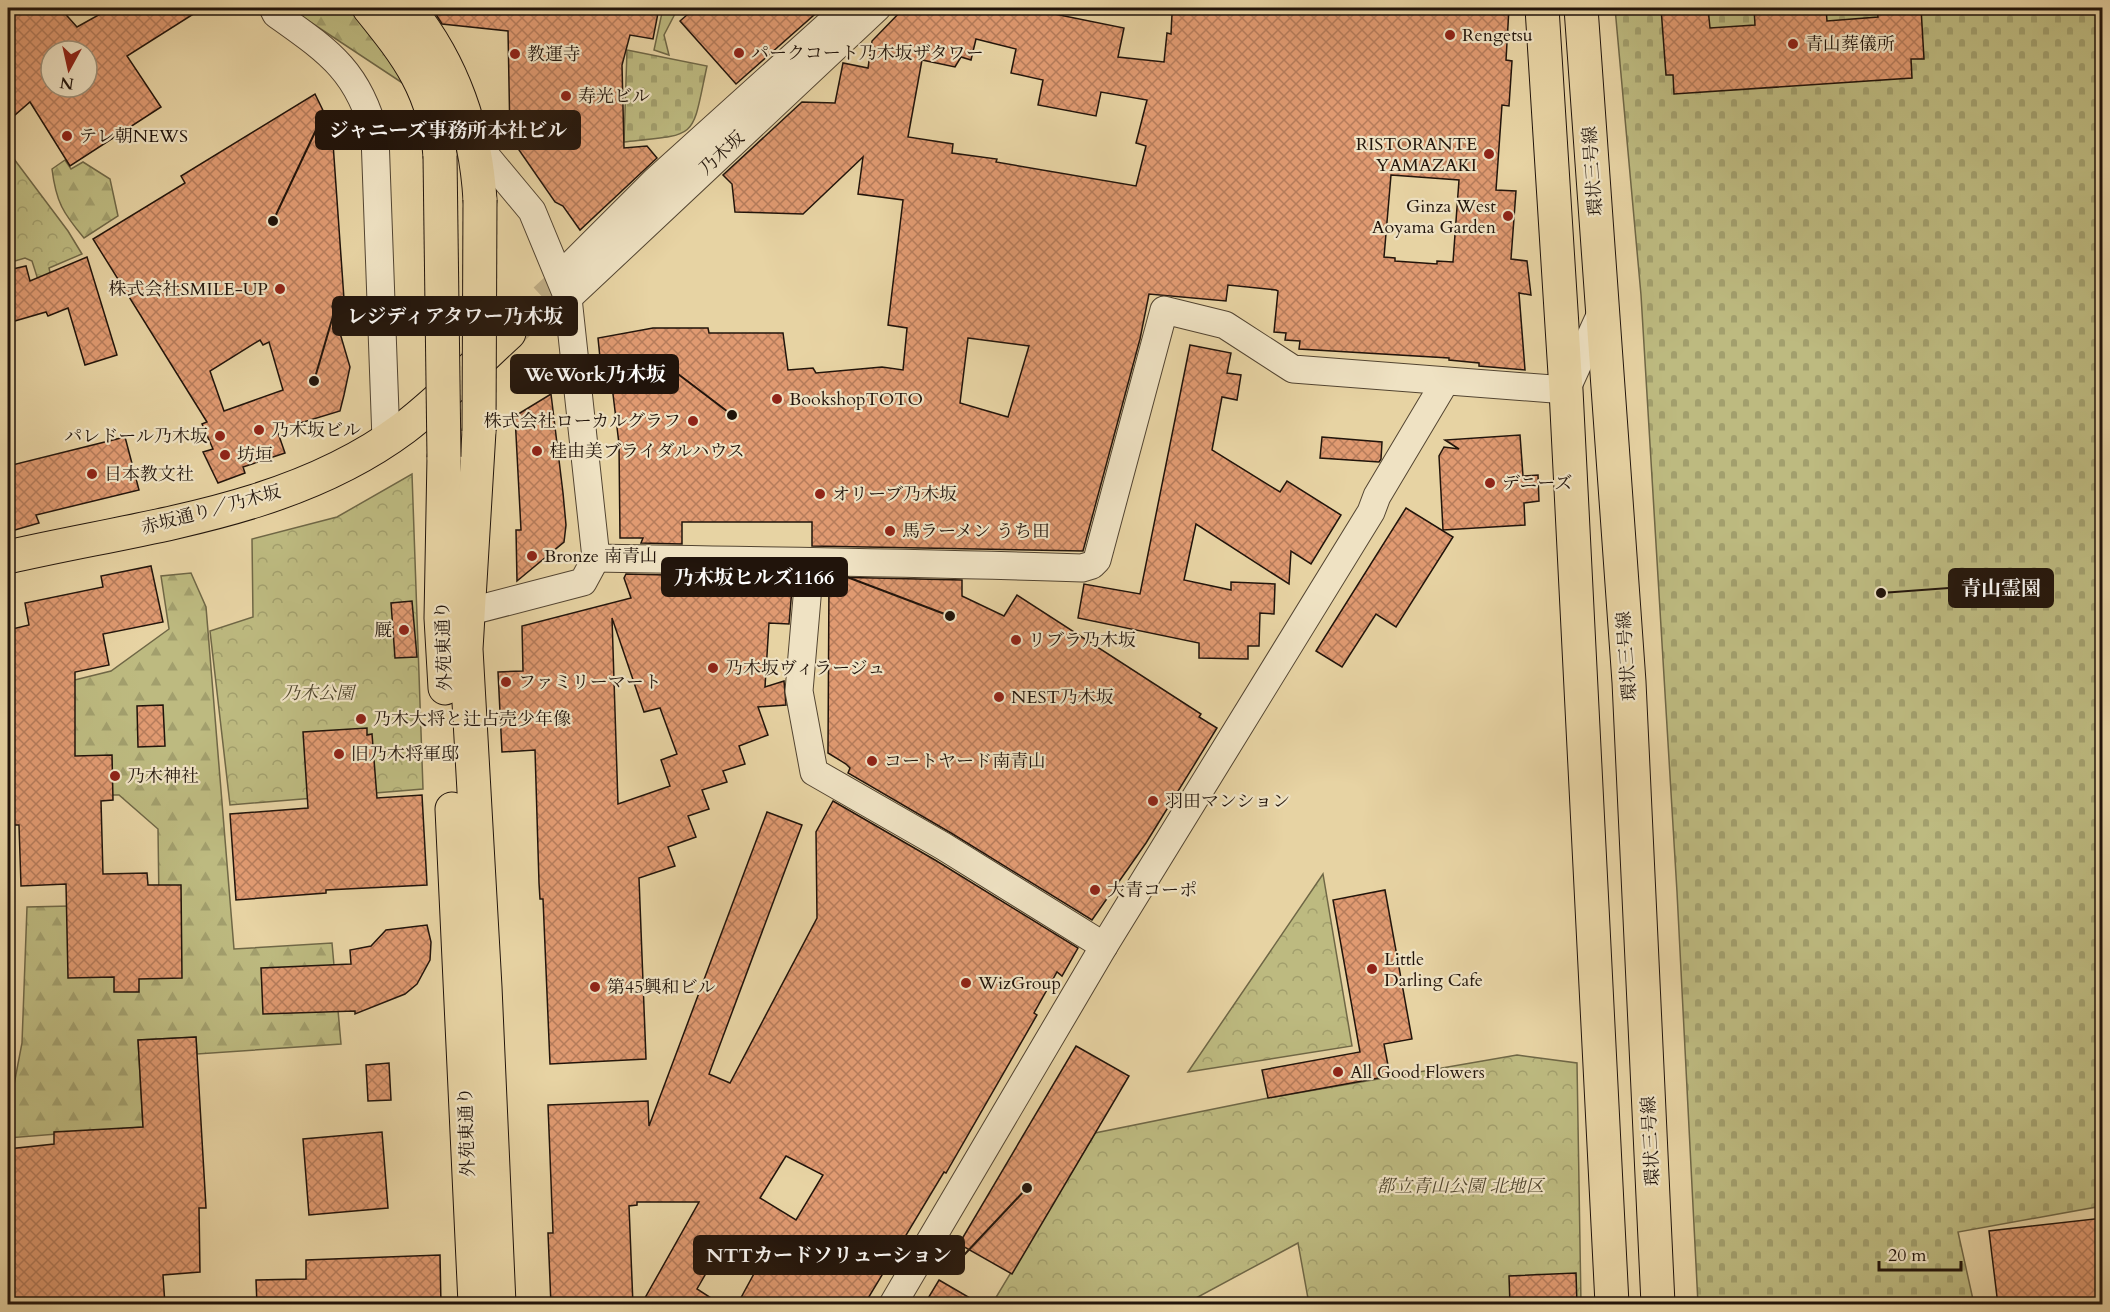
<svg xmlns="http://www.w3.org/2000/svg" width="2110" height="1312" font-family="Cardo,'Noto Serif JP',serif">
  <defs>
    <pattern id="forest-firs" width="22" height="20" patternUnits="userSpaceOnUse" patternTransform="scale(1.5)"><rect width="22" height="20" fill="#bdba80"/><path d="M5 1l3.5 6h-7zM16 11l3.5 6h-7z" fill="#a29f6d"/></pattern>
    <pattern id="cemetery-stones" width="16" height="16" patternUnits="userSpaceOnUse" patternTransform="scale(1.5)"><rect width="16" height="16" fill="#bdba80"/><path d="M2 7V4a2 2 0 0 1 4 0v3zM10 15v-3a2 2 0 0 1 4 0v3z" fill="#a29f6d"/></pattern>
    <pattern id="park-crowns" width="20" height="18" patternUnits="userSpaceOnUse" patternTransform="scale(1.5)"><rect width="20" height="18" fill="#bdba80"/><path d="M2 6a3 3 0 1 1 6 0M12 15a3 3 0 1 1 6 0" fill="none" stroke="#a29f6d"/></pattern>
    <pattern id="building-cross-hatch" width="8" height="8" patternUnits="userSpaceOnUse" patternTransform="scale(1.5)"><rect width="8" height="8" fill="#e09a71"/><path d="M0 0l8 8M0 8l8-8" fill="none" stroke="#b57c5b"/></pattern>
  </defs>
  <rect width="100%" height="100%" fill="#e7d3a3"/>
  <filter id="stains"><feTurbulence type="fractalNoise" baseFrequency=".00333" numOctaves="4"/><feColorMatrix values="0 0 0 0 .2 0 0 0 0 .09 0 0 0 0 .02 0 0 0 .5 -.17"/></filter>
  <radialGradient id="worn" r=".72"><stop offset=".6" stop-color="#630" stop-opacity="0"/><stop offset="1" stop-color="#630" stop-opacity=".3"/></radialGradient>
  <!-- forest -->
  <g fill="url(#forest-firs)" stroke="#6f6746" stroke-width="1.5">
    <polygon points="289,8 354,8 377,29 404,84"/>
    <polygon points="663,8 678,8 664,35 669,55 654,50"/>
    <path d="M65,160L71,169L83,162L110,179L118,216L84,238C63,213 56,202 52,169Z"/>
    <polygon points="191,573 206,607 234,949 332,943 341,1044 197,1054 196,1037 138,1040 143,1127 8,1138 8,1116 22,1043 27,907 159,904 158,829 119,795 48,795 42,688 111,671 169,629 161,576"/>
  </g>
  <!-- cemetery -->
  <g fill="url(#cemetery-stones)" stroke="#6f6746" stroke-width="1.5">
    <polygon points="1615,8 2102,8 2102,1206 1958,1232 1974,1304 1698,1304 1677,892 1641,295"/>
    <path d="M627,50L707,66C691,140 700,134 624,142Z"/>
  </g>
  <!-- park -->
  <g fill="url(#park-crowns)" stroke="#6f6746" stroke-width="1.5">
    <polygon points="8,151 68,231 82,254 49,268 51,277 39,283 32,261 25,258 8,263"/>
    <polygon points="412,474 423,789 230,805 210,631 253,617 252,539 337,517"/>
    <polygon points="1323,874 1352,1046 1188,1072"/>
    <polygon points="1517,1055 1577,1063 1581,1304 1309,1304 1298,1243 1185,1304 992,1304 1095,1133 1268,1098"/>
  </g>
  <!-- building -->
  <g fill="url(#building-cross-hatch)" stroke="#21140b" stroke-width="1.5" fill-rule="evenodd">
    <path d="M8,8H60L77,27L111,8H203L127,56L161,107L70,166L30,102L8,121ZM51,51H87V87H51Z"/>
    <polygon points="432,8 659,8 653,39 630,35 622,65 624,148 647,146 657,158 580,230 563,206 555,202 510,137 508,31 442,24"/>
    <polygon points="695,8 822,8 736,84 680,21"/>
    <path d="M904,8H1025L1124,28L1118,57L1164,62L1167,33L1171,34L1172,14H1177V8H1426L1472,12V8H1509L1506,60L1512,61L1509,106L1502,105L1496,190L1516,191L1511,259L1527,261L1531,295L1519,293L1525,370L1479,366V363L1449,360V358L1299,349L1300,341L1285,340L1286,333L1274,332L1278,291L1276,290L1228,285L1226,301L1149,294L1140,339L1083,551L812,546V522H682V544L641,543L643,538H620L619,444L612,386L603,387L598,338L653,328H708L709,333H783L788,370L813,368L816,373L882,367L903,370L907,328L888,325L903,200L858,194L863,157L803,214L735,212L732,184L723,175L802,102L835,103L843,63L868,68L872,41ZM976,39L1016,49L1011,73L1043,80L1038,105L1096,116L1101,92L1147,100L1136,143L1146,146L1136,186L996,162L997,159L952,153L953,144L908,137L922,60L955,67L961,57L971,60ZM1391,175L1459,180L1453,262L1437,261V264L1395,261V258L1384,257ZM968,338L1029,346L1008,417L960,403Z"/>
    <polygon points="1661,8 1708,8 1710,28 1755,25 1754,8 1826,8 1827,21 1878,17 1877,8 1921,8 1924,59 1911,59 1912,78 1674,94 1673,75 1666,75"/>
    <path d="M315,94L332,129L344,299L332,306L350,367L344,395L340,411L277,430L285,453L243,467L245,473L218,483L203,452L213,449L202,424L207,422L93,239L185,183L181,176ZM260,340L263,345L269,342L283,390L224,411L210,371Z"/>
    <polygon points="87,257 117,355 85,365 68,308 48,316 46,312 8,323 8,270 26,266 30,281"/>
    <polygon points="1190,345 1231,353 1227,373 1241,375 1237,400 1222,397 1212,450 1280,492 1287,481 1341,515 1311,564 1291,551 1289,584 1196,524 1184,580 1231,590 1231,582 1275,584 1274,614 1260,613 1259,646 1248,646 1248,659 1199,658 1199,643 1078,618 1084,584 1140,594"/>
    <polygon points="551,394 563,493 566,525 564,542 517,581 516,530 521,530 515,416"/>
    <polygon points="1520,435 1523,476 1538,475 1539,501 1524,503 1525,525 1443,530 1439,456 1444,447 1459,449 1445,440"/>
    <polygon points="125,437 139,490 36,515 39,523 8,532 8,466"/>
    <polygon points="1322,437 1382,442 1381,459 1379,462 1320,458"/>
    <polygon points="1406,508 1453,537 1396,627 1376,614 1342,667 1316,651"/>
    <polygon points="151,566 163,622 103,634 109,665 75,672 75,756 112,755 113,800 101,801 103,874 147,873 148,885 181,885 182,978 139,979 139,992 114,992 114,977 68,978 66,884 21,886 19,825 8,825 8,630 29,625 25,603 103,587 101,576"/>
    <path d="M626,574L707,576L711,583L766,586V576L793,577L789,624L769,623L765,687L784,681L786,705L758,707L768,735L739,746L745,764L723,771L727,782L702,790L709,809L688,816L696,837L668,847L675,866L639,878L646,1059L550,1064L543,899H540L539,883L535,750L502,752L498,672L523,671L522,626L631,598L624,578ZM612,618L644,712L660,708L677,754L661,760L670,786L618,804Z"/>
    <polygon points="829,577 962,580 962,596 1004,616 1017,595 1201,714 1199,717 1217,728 1146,843 1092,920 951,833 848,773 850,768 846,764 828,753"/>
    <polygon points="412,601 417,657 395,658 391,603"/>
    <polygon points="163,705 165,746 138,747 137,706"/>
    <polygon points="367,728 367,735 372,734 377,798 422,795 427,885 326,890 326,893 236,900 230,814 308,808 303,732"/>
    <path d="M833,801L935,860L1078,948L1062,976L1057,972L1034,1013L1037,1015L946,1173L944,1172L864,1305H737L756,1270L720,1249L697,1289L722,1305H641L699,1202H637V1205L629,1206L633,1305H551L548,1233H553L548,1105L648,1101L649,1126L767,812L802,825L709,1074L730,1083L817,918L816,832ZM786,1156L823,1175L796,1220L760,1198Z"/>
    <polygon points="1385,890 1412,1039 1384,1044 1390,1076 1268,1098 1262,1070 1360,1052 1333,900"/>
    <polygon points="427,925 431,942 430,960 417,984 405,994 355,1014 355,1011 263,1014 261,968 351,964 350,950 371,946 386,930"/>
    <polygon points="196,1037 206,1208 199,1208 200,1272 163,1275 165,1305 8,1305 8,1261 11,1260 8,1232 8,1149 54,1144 54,1132 143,1127 138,1040"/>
    <polygon points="1076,1046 1129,1076 1012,1274 959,1244"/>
    <polygon points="389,1063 391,1100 368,1101 366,1065"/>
    <polygon points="382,1132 388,1208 309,1215 303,1139"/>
    <polygon points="2103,1218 2103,1305 1998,1305 1989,1231"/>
    <polygon points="440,1255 441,1305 257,1305 256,1280 306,1279 306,1260"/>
    <polygon points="1576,1273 1577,1305 1510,1305 1509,1276"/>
    <polygon points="939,1280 982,1305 924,1305"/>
  </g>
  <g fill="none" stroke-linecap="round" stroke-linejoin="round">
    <!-- major-tunnel -->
    <polyline stroke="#bfad85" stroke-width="33" stroke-dasharray="33 16" stroke-linecap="butt" points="509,333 583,264"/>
    <!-- minor casing -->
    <g stroke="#524431" stroke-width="29">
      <g id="minor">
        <path d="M273,8L276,14C328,51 359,71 375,136L386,440"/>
        <polyline points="560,276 655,181 847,8"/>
        <polyline points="568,298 877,8"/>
        <path d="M596,558C758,561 920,562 1082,568L1092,565L1097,560L1164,310L1225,325L1293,369L1566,390L1603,309"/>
        <polyline points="810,563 799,691 814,772 943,846 1104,946"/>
        <polyline points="448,617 583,582 596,558 568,298 532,211 472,139"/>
        <polyline points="893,1304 1104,946 1371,512 1377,496 1445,382"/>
      </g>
    </g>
    <!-- major casing -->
    <g stroke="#21140b" stroke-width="35">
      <g id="major">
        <path d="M369,8C408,56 435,91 440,156"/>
        <path d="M408,8C453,63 476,130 480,200"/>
        <polyline points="1542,8 1566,390 1612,1304"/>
        <polyline points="1581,8 1629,682 1658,1304"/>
        <polyline points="479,431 466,649 485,987 499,1304"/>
        <polyline points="444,457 441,618 445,688"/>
        <path d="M8,557C142,526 290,513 404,428C441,400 475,364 509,333"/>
        <polyline points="452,809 475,1304"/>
      </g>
    </g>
    <!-- minor -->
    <use href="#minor" stroke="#efe2c3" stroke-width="27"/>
    <!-- major -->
    <use href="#major" stroke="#e7d3a3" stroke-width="33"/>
    <!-- major-bridge casing -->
    <g stroke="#21140b" stroke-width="35" stroke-linecap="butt">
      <g id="major-bridge">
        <polyline points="440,156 444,457"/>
        <polyline points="479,431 480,200"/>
      </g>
    </g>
    <!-- major-bridge -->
    <use href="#major-bridge" stroke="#e7d3a3" stroke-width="33"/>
  </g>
  <!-- markers -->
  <g fill="#8f2418" stroke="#efe2c3" stroke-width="2">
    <circle cx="1450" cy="35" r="6"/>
    <circle cx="1793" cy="44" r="6"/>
    <circle cx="739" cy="53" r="6"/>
    <circle cx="515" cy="54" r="6"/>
    <circle cx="566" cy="96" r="6"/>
    <circle cx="67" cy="136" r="6"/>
    <circle cx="1489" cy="154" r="6"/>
    <circle cx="1508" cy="216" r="6"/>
    <circle cx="280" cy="289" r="6"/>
    <circle cx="777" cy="399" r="6"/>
    <circle cx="693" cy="421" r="6"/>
    <circle cx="259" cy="430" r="6"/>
    <circle cx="220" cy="436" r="6"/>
    <circle cx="537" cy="451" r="6"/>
    <circle cx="225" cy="455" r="6"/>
    <circle cx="92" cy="474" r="6"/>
    <circle cx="1490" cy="483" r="6"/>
    <circle cx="820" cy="494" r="6"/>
    <circle cx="890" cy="531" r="6"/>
    <circle cx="532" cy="556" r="6"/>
    <circle cx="404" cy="630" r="6"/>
    <circle cx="1016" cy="640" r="6"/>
    <circle cx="713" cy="668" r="6"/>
    <circle cx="506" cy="682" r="6"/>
    <circle cx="999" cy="697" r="6"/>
    <circle cx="361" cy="719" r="6"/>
    <circle cx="339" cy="754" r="6"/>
    <circle cx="872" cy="761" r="6"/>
    <circle cx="115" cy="776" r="6"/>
    <circle cx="1153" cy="801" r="6"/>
    <circle cx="1095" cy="890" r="6"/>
    <circle cx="1372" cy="969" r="6"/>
    <circle cx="966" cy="983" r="6"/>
    <circle cx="595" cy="987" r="6"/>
    <circle cx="1338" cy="1072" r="6"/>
  </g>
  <g text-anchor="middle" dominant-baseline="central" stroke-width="4.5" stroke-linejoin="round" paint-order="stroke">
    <!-- poi labels -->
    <g font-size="18" fill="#21140b" stroke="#efe2c3" text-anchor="start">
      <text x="1462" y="35">Rengetsu</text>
      <text x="1805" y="44">青山葬儀所</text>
      <text x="751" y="53">パークコート乃木坂ザタワー</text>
      <text x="527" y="54">教運寺</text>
      <text x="578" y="96">寿光ビル</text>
      <text x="79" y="136">テレ朝NEWS</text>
      <text x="1477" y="144" text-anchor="end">RISTORANTE<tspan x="1477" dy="21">YAMAZAKI</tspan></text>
      <text x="1496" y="206" text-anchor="end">Ginza West<tspan x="1496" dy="21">Aoyama Garden</tspan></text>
      <text x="268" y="289" text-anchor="end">株式会社SMILE-UP</text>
      <text x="789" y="399">BookshopTOTO</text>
      <text x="681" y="421" text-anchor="end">株式会社ローカルグラフ</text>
      <text x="271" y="430">乃木坂ビル</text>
      <text x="208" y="436" text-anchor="end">パレドール乃木坂</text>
      <text x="549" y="451">桂由美ブライダルハウス</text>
      <text x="237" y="455">坊垣</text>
      <text x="104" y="474">日本教文社</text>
      <text x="1502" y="483">デニーズ</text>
      <text x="832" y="494">オリーブ乃木坂</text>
      <text x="902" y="531">馬ラーメン うち田</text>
      <text x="544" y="556">Bronze 南青山</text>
      <text x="392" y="630" text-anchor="end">厩</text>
      <text x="1028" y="640">リブラ乃木坂</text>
      <text x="725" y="668">乃木坂ヴィラージュ</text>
      <text x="518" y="682">ファミリーマート</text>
      <text x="1011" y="697">NEST乃木坂</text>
      <text x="373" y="719">乃木大将と辻占売少年像</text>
      <text x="351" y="754">旧乃木将軍邸</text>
      <text x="884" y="761">コートヤード南青山</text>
      <text x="127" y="776">乃木神社</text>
      <text x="1165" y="801">羽田マンション</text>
      <text x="1107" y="890">大青コーポ</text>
      <text x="1384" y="959">Little<tspan x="1384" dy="21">Darling Cafe</tspan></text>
      <text x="978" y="983">WizGroup</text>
      <text x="607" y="987">第45興和ビル</text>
      <text x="1350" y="1072">All Good Flowers</text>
    </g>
    <!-- street labels -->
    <g font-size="18" fill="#21140b" stroke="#efe2c3">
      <text transform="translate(722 153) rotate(-43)">乃木坂</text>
      <text transform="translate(1593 171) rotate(-94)">環状三号線</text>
      <text transform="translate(211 510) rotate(-15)">赤坂通り／乃木坂</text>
      <text transform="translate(444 646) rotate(-92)">外苑東通り</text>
      <text transform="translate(1627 656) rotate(-94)">環状三号線</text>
      <text transform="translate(467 1132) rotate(-92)">外苑東通り</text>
      <text transform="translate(1651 1141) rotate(-93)">環状三号線</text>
    </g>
    <!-- park labels -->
    <g font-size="18" font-style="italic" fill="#50462e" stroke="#efe2c3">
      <text x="318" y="693">乃木公園</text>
      <text x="1460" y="1186">都立青山公園 北地区</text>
    </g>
  </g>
  <!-- callouts -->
  <path fill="none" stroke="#21140b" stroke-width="2" d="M273 221L316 130M314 381L333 316M732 415L678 374M950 616L847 577M1881 593L1949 588M1027 1188L964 1255"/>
  <g fill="#21140b" stroke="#efe2c3" stroke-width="2">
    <circle cx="273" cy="221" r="6"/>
    <circle cx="314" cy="381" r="6"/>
    <circle cx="732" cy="415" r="6"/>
    <circle cx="950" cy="616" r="6"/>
    <circle cx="1881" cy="593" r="6"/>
    <circle cx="1027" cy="1188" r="6"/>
  </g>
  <g fill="#21140b" stroke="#21140b" stroke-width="2">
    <rect x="316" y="111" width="264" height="38" rx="6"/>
    <rect x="333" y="297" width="244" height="38" rx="6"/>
    <rect x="511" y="355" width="167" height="38" rx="6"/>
    <rect x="662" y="558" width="185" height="38" rx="6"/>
    <rect x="1949" y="569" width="104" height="38" rx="6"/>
    <rect x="694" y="1236" width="270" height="38" rx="6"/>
  </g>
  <g font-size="20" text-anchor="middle" font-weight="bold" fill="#fff">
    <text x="448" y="137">ジャニーズ事務所本社ビル</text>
    <text x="455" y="323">レジディアタワー乃木坂</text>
    <text x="595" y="381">WeWork乃木坂</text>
    <text x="754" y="584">乃木坂ヒルズ1166</text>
    <text x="2001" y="595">青山霊園</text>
    <text x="829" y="1262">NTTカードソリューション</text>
  </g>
  <!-- margin -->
  <rect width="2110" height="1312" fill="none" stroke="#e7d3a3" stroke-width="30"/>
  <rect x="9" y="9" width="2092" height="1294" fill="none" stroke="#21140b" stroke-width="3"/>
  <rect x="15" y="15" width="2080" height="1282" fill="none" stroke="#21140b" stroke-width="1.5"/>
  <!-- north arrow -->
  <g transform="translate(69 69) rotate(188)"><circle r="28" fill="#efe2c3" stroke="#9d9079" stroke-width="1.5"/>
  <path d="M0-4.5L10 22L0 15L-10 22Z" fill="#8f2418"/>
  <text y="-9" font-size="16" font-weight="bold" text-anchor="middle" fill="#21140b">N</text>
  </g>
  <!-- scale -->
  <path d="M1879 1261v9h82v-9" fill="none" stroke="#21140b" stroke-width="3"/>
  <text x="1888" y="1261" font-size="18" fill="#21140b" stroke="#efe2c3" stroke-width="4.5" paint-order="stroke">20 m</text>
  <rect width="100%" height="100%" filter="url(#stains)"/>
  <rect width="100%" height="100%" fill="url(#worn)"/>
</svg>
